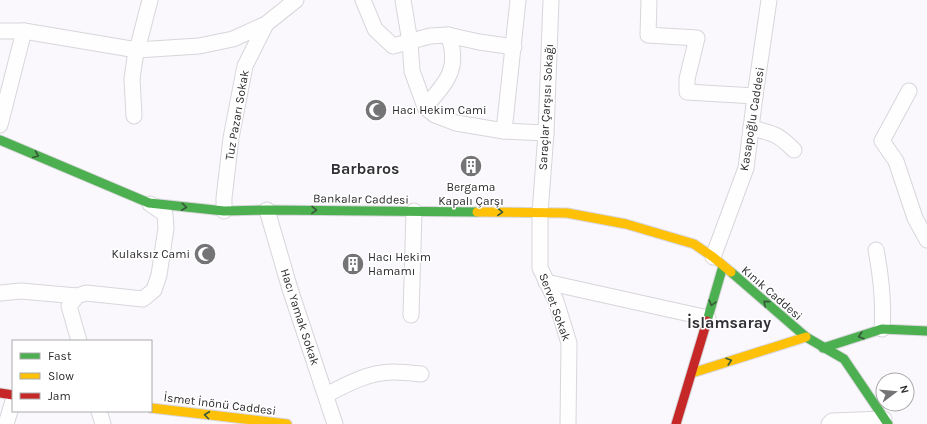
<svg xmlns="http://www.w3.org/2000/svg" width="927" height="424" font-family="Karla,sans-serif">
  <rect width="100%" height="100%" fill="#faf8fd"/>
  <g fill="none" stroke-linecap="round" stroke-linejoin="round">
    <!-- street casing -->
    <g stroke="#d7d6da" stroke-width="17">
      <g id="street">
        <polyline points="363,0 375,29 393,46 430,36 448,35 479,42 514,47"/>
        <polyline points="403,0 410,42 412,71 425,107 435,115 456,123 504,131 546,133"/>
        <polyline points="551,0 546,133 540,213 540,268 556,301 569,343 568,424"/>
        <polyline points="649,0 648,35 697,38 687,79 687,92 755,96"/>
        <polyline points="0,31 24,31 137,50 199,46 233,39 266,24 296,0"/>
        <polyline points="909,91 882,141 896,161 915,218 927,240"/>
        <path d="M425,107C446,83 461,68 448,35"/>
        <polyline points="134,116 132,79 135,58 150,0"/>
        <polyline points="0,125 24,31"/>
        <path d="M751,128C773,133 778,134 794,150"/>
        <polyline points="504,131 518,0"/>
        <polyline points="267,210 290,289 335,424"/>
        <polyline points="224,211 224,198 231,138 245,66 266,24"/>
        <path d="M876,250C881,276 884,302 882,329"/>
        <polyline points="713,257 746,168 755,96 769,0"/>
        <polyline points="546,282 708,318"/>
        <polyline points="0,293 21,291 77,296"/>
        <polyline points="411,315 414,211"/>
        <polyline points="79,341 69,306 77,296 86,293 143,299 154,290 159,275 166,228 165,214 150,204"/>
        <path d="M326,395C347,384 369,372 393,372C402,372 412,373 421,374"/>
        <polyline points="99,411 103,424"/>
        <polyline points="6,424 13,401"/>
        <polyline points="829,424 832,421 884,419"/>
      </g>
    </g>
    <!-- fast casing -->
    <g stroke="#d7d6da" stroke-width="11">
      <g id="fast">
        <polyline points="0,140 149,203 224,211 267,210 477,212"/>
        <polyline points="731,272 806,337 844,359 888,424"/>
        <polyline points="707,321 723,266"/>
        <polyline points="823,348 882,329 927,331"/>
      </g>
    </g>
    <!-- slow casing -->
    <g stroke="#d7d6da" stroke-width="11">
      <g id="slow">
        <polyline points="477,212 567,213 626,224 694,244 713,257 731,272"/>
        <polyline points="692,373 806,337"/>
        <polyline points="151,408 287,424"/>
      </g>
    </g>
    <!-- jam casing -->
    <g stroke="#d7d6da" stroke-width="11">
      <g id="jam">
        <polyline points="0,393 13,395"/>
        <polyline points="676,424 707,321"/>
      </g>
    </g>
    <!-- street -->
    <use href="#street" stroke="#fefeff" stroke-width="15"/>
    <!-- fast -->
    <use href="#fast" stroke="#4caf50" stroke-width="9"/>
    <!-- slow -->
    <use href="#slow" stroke="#ffc107" stroke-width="9"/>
    <!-- jam -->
    <use href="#jam" stroke="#c62828" stroke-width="9"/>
  </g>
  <!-- one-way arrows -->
  <defs><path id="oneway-chevron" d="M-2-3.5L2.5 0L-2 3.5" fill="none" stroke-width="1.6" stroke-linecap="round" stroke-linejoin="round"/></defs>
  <g stroke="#37593a">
    <use href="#oneway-chevron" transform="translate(36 155) rotate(22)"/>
    <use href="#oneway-chevron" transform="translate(184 207) rotate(6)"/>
    <use href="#oneway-chevron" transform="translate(314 210) rotate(1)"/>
    <use href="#oneway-chevron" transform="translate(500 212) rotate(1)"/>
    <use href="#oneway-chevron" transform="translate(712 303) rotate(106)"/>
    <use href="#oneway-chevron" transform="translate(766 303) rotate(-139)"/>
    <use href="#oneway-chevron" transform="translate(861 336) rotate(163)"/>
    <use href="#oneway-chevron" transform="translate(729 361) rotate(-17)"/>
    <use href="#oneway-chevron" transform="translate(207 415) rotate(-173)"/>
  </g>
  <!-- icons -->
  <defs>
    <g id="mosque-disc" transform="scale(1.15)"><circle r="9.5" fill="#747376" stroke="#fff"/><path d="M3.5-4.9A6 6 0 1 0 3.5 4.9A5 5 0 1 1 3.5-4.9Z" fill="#fff"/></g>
    <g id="building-disc" transform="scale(1.15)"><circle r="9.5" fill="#747376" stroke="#fff"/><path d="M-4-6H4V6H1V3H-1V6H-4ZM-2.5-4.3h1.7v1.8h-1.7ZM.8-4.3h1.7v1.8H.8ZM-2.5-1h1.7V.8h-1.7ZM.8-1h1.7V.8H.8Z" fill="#fff"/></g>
  </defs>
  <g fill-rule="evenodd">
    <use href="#mosque-disc" x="376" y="110"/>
    <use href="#building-disc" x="471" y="166"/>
    <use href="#mosque-disc" x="205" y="254"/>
    <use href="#building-disc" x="353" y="264"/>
  </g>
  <g text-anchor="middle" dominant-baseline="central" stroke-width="3" stroke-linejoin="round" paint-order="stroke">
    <!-- street labels -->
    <g font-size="12" fill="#2c2b2e" stroke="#fff">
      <text transform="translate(546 107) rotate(-87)">Saraçlar Çarşısı Sokağı</text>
      <text transform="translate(237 115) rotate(-80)">Tuz Pazarı Sokak</text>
      <text transform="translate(752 119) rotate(-81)">Kasapoğlu Caddesi</text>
      <text transform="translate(361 199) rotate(1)">Bankalar Caddesi</text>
      <text transform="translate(772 293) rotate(41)">Kınık Caddesi</text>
      <text transform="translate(555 307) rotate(70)">Servet Sokak</text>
      <text transform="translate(300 317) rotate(72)">Hacı Yamak Sokak</text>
      <text transform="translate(220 404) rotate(7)">İsmet İnönü Caddesi</text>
    </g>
    <!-- poi labels -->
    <g font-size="12" fill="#2c2b2e" stroke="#fff" text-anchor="start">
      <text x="392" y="110">Hacı Hekim Cami</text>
      <text x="471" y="187" text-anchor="middle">Bergama<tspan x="471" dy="14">Kapalı Çarşı</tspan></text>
      <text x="190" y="254" text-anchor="end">Kulaksız Cami</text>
      <text x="368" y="257">Hacı Hekim<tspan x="368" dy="14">Hamamı</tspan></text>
    </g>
    <!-- district labels -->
    <g font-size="16" font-weight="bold" fill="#323036" stroke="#fff">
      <text x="365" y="168">Barbaros</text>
      <text x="729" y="322">İslamsaray</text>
    </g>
  </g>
  <!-- legend -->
  <rect x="12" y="340" width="140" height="72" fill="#ffffff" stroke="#abaaab"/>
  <rect x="20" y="353" width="20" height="6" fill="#4caf50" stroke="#abaaab"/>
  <text x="48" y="360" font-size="12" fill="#2c2b2e">Fast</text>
  <rect x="20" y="373" width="20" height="6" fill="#ffc107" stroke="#abaaab"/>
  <text x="48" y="380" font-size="12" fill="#2c2b2e">Slow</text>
  <rect x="20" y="393" width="20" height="6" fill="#c62828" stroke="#abaaab"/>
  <text x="48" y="400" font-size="12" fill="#2c2b2e">Jam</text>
  <!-- north arrow -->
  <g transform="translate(895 392) rotate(74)"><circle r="19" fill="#ffffff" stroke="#abaaab"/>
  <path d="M0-3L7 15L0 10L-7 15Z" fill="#747376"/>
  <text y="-6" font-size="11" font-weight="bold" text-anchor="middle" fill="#2c2b2e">N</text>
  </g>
</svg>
